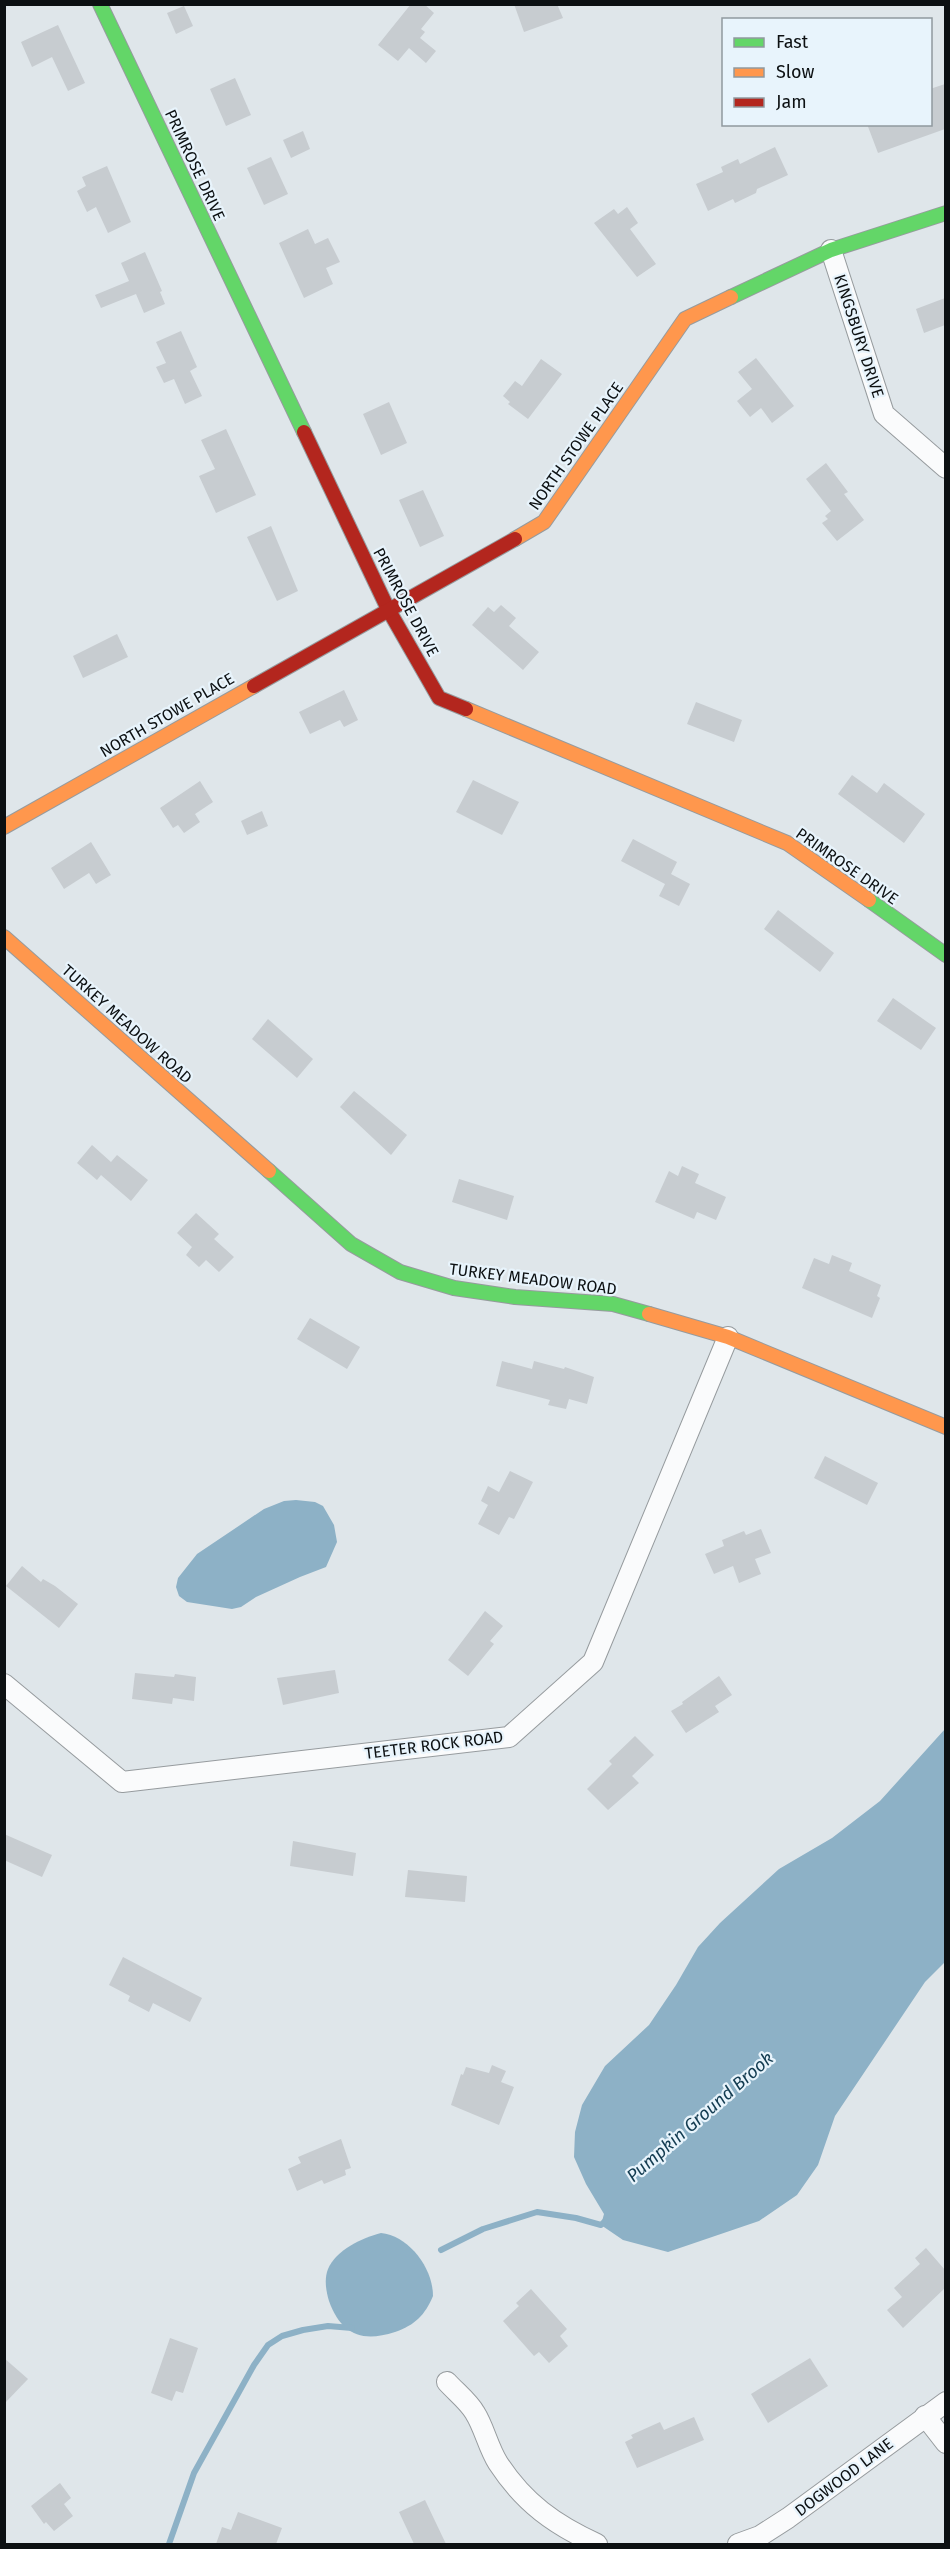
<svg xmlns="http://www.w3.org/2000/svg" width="950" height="2549" font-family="'Fira Sans',sans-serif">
  <rect width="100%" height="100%" fill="#dfe6ea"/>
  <!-- water -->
  <g fill="#8db1c6">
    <polygon points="296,1500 315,1502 323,1506 334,1525 337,1542 326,1567 300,1577 256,1597 241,1607 232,1609 187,1602 179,1596 176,1587 178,1578 197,1554 264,1509 284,1501"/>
    <polygon points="945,1729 945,1962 925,1982 835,2116 818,2165 797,2195 759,2221 668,2252 623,2240 601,2225 604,2214 586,2184 574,2157 575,2132 582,2105 605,2066 649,2025 676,1985 698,1947 720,1923 779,1869 832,1838 880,1801"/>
    <path d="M381,2233C409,2236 433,2268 433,2296C425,2315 415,2325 395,2332C361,2343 341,2334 329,2301C326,2291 324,2279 328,2269C336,2250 362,2238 381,2233Z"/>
  </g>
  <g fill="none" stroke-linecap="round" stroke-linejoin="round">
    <!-- stream -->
    <g stroke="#8db1c6" stroke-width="6">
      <polyline points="441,2250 483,2229 537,2212 576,2218 601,2225 605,2221"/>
      <polyline points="169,2544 194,2473 254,2365 268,2345 282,2336 303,2330 328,2326 352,2328"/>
    </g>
  </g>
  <!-- building -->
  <g fill="#c7ccd0">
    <polygon points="411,4 424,4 434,13 421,29 425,32 420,38 436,51 426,63 409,48 398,61 378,45"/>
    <polygon points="514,4 557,4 563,18 524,32"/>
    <polygon points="184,6 193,26 176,34 167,13"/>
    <polygon points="58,25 85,83 68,91 52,57 32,67 21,42"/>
    <polygon points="235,78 251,115 226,126 210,89"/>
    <polygon points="945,84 945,129 878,153 867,124 930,124 930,89"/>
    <polygon points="303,131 310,149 291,158 283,140"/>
    <polygon points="775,147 788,175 757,189 756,193 735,203 733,199 708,211 696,184 723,172 721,167 738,159 740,164"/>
    <polygon points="271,157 288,194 264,205 247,168"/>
    <polygon points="107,166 131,222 108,233 96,207 87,212 77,191 86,186 82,177"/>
    <polygon points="627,207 638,223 630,229 656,264 637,277 594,223 614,209 618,214"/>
    <polygon points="308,229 315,244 328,238 340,262 326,268 333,284 304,298 279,243"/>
    <polygon points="145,252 162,291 160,292 165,304 144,313 136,294 101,308 95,295 129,281 121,263"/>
    <polygon points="945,298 945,325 924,333 916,309"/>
    <polygon points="181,331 197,367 190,371 202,396 185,404 174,379 164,383 156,367 166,363 156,342"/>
    <polygon points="756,358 794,406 772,423 761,408 750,417 737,401 752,389 738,372"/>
    <polygon points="541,359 562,374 528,419 508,404 510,402 503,396 515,381 522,386"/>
    <polygon points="389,402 407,443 381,455 363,414"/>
    <polygon points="226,429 256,495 216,513 199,476 215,469 201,440"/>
    <polygon points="826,463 848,492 844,494 864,520 837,541 822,523 828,519 825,516 831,511 806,479"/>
    <polygon points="423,490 444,536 420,547 399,500"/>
    <polygon points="271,526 298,591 277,601 247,537"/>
    <polygon points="501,605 516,618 509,626 539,652 523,670 472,625 488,607 494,612"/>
    <polygon points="117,634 128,657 83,678 73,656"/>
    <polygon points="344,690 358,720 344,727 340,720 310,734 299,712"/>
    <polygon points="696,702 742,720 734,742 687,724"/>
    <polygon points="852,775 877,793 884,783 925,814 904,843 838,794"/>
    <polygon points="473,780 519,802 502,835 456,812"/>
    <polygon points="200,781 213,802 195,814 200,822 184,833 178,825 173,828 160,808"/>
    <polygon points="262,811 268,826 247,835 241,821"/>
    <polygon points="633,839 677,862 671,874 690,884 679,906 659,896 665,884 621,861"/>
    <polygon points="91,842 111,875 96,884 89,873 64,889 51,868"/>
    <polygon points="778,910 834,953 820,972 764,929"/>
    <polygon points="893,998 936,1028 921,1050 877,1021"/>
    <polygon points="268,1019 313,1059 297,1078 252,1039"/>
    <polygon points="354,1091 407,1135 391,1155 340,1107"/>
    <polygon points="92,1145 111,1162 117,1155 148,1180 131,1201 101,1175 97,1180 77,1163"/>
    <polygon points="682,1166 699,1174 695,1183 726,1197 716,1220 697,1212 694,1219 655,1202 669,1171 678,1176"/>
    <polygon points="459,1179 514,1196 507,1220 452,1202"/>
    <polygon points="196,1213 219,1234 214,1239 234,1257 219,1272 206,1260 199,1267 186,1255 192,1247 177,1233"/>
    <polygon points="832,1255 852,1263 849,1271 881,1285 877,1296 880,1298 872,1318 802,1288 814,1258 829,1264"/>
    <polygon points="310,1318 360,1347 347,1369 297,1339"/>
    <polygon points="502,1361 532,1369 534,1361 564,1369 565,1367 594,1377 587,1404 569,1399 566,1409 548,1405 550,1400 496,1386"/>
    <polygon points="825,1456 878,1483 867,1505 814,1478"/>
    <polygon points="510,1471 533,1482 514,1519 509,1517 499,1535 478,1524 488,1505 481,1501 488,1486 499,1492"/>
    <polygon points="761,1529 771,1553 755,1559 761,1574 739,1583 733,1566 714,1574 705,1554 724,1546 722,1540 744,1531 746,1535"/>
    <polygon points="22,1566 41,1582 43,1579 55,1586 78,1604 59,1628 6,1586"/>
    <polygon points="485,1611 503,1626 490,1641 494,1644 468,1676 448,1660"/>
    <polygon points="335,1670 339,1693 283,1705 277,1678"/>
    <polygon points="135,1673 174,1677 175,1674 196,1677 194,1701 173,1698 172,1704 132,1699"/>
    <polygon points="719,1676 732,1695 715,1706 719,1712 686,1733 671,1711 683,1704 682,1702"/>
    <polygon points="635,1736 654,1755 632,1776 639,1783 608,1810 587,1789 612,1764 609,1761"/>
    <polygon points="4,1834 52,1855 42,1877 4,1860"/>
    <polygon points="293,1841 356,1853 353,1876 290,1866"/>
    <polygon points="408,1870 467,1876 465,1902 405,1897"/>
    <polygon points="123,1957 202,1998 190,2022 153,2003 149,2012 128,2001 130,1996 109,1985"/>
    <polygon points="492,2065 506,2071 501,2082 514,2087 499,2125 451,2105 461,2074 463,2075 466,2067 489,2073"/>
    <polygon points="341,2139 351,2168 345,2170 346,2175 324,2184 322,2180 297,2191 288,2169 301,2163 298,2157"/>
    <polygon points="926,2248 945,2270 945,2288 903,2328 887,2310 902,2297 894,2288 920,2264 915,2258"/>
    <polygon points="531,2289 567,2329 560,2336 568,2346 549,2363 539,2352 534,2356 503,2321 519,2306 516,2303"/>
    <polygon points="170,2338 198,2348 183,2393 176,2391 172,2401 151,2393"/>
    <polygon points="4,2358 28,2379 4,2404"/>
    <polygon points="810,2358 828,2386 768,2423 751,2394"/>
    <polygon points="694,2417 704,2440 637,2468 625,2442 633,2438 631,2435 660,2422 664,2430"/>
    <polygon points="60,2483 71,2498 64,2504 73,2516 54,2531 46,2522 44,2524 31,2506"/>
    <polygon points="425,2500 446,2544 414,2544 399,2512"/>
    <polygon points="238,2512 282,2528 276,2544 216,2544 222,2527 231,2530"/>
  </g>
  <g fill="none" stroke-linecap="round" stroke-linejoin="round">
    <!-- street casing -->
    <g stroke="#969b9e" stroke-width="22">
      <g id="street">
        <polyline points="831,250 884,414 946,468"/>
        <polyline points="4,1684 122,1782 509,1737 593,1662 728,1337"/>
        <path d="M447,2382C456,2392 469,2402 475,2413C484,2427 488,2447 498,2463C524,2503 555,2525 597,2544"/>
        <polyline points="925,2416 946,2443"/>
        <polyline points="738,2544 760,2536 788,2518 946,2402"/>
      </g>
    </g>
    <!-- fast casing -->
    <g stroke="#969b9e" stroke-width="16">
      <g id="fast">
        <polyline points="100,4 304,432"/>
        <polyline points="731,297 831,250 946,213"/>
        <polyline points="869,900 946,955"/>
        <polyline points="269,1171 351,1244 400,1272 454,1288 515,1297 613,1304 649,1314"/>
      </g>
    </g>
    <!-- slow casing -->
    <g stroke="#969b9e" stroke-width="16">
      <g id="slow">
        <polyline points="515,539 544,522 685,319 731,297"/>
        <polyline points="466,709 787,843 869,900"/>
        <polyline points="4,827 254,686"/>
        <polyline points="4,937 269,1171"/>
        <polyline points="649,1314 728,1337 946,1427"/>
      </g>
    </g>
    <!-- jam casing -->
    <g stroke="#969b9e" stroke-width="16">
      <g id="jam">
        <polyline points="304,432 388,609 439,698 466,709"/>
        <polyline points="254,686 515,539"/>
      </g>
    </g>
    <!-- street -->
    <use href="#street" stroke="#fafbfc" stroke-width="20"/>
    <!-- fast -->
    <use href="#fast" stroke="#63d668" stroke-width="14"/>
    <!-- slow -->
    <use href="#slow" stroke="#ff974d" stroke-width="14"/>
    <!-- jam -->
    <use href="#jam" stroke="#b3261e" stroke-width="14"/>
  </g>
  <g text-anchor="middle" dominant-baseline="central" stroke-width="4.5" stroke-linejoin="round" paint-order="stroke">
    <!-- street labels -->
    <g font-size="16" fill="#0c1012" stroke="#e8f4fc">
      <text transform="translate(195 165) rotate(65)">PRIMROSE DRIVE</text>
      <text transform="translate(859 336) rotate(72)">KINGSBURY DRIVE</text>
      <text transform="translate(576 446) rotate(-55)">NORTH STOWE PLACE</text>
      <text transform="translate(406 602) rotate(62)">PRIMROSE DRIVE</text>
      <text transform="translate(167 715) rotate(-30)">NORTH STOWE PLACE</text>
      <text transform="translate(847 866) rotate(35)">PRIMROSE DRIVE</text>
      <text transform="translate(127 1024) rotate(42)">TURKEY MEADOW ROAD</text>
      <text transform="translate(533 1279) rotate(7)">TURKEY MEADOW ROAD</text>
      <text transform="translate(434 1745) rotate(-7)">TEETER ROCK ROAD</text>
      <text transform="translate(844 2477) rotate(-37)">DOGWOOD LANE</text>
    </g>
    <!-- water labels -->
    <g font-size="18" font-style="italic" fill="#123b50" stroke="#e8f4fc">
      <text transform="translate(700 2117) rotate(-41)">Pumpkin Ground Brook</text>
    </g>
  </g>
  <!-- border -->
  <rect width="950" height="2549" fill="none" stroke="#0c1012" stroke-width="12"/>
  <!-- legend -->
  <rect x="722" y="18" width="210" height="108" fill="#e8f4fc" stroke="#90999e" stroke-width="1.5"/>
  <rect x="734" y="38" width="30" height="9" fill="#63d668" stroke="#90999e" stroke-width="1.5"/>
  <text x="776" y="48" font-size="18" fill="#0c1012">Fast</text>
  <rect x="734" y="68" width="30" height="9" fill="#ff974d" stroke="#90999e" stroke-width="1.5"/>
  <text x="776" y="78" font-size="18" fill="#0c1012">Slow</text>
  <rect x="734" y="98" width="30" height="9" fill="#b3261e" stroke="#90999e" stroke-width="1.5"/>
  <text x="776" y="108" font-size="18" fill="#0c1012">Jam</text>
</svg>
